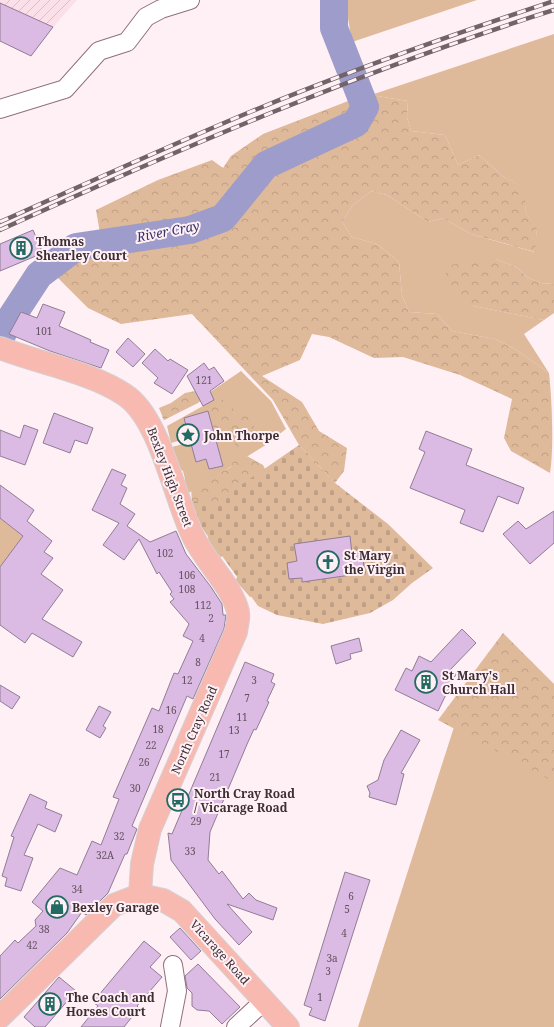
<svg xmlns="http://www.w3.org/2000/svg" width="554" height="1027" font-family="'Noto Serif',serif">
  <defs>
    <pattern id="industrial-furrows" width="10" height="10" patternUnits="userSpaceOnUse"><rect width="10" height="10" fill="#fbe0ea"/><path d="M-1 1l2-2M0 10L10 0M9 11l2-2" fill="none" stroke="#d8c0c9"/></pattern>
    <pattern id="forest-crowns" width="20" height="18" patternUnits="userSpaceOnUse"><rect width="20" height="18" fill="#deb99a"/><path d="M2 6a3 3 0 1 1 6 0M12 15a3 3 0 1 1 6 0" fill="none" stroke="#bf9f85"/></pattern>
    <pattern id="cemetery-stones" width="16" height="16" patternUnits="userSpaceOnUse"><rect width="16" height="16" fill="#deb99a"/><path d="M2 7V4a2 2 0 0 1 4 0v3zM10 15v-3a2 2 0 0 1 4 0v3z" fill="#bf9f85"/></pattern>
  </defs>
  <rect width="100%" height="100%" fill="#fff0f5"/>
  <!-- industrial -->
  <polygon fill="url(#industrial-furrows)" points="0,0 77,0 53,27 31,56 0,41"/>
  <!-- green -->
  <g fill="#deb99a">
    <polygon points="345,0 477,0 352,42"/>
    <polygon points="554,34 554,284 540,283 527,277 518,268 496,259 472,259 453,287 473,306 544,320 524,334 549,373 515,349 495,339 452,331 437,314 409,312 402,295 399,262 377,244 352,237 342,222 352,206 371,191 387,195 428,222 443,218 471,234 534,252 537,230 526,213 523,187 505,178 479,155 458,165 445,135 411,131 407,117 408,101 371,95"/>
    <polygon points="241,371 271,401 286,429 264,446 187,494 184,486 185,479 183,471 178,467 172,447 190,442 189,438 171,443 167,426 203,406 200,400 164,420 162,417 197,401"/>
    <polygon points="0,518 23,536 0,567"/>
    <polygon points="454,727 554,781 554,1027 358,1027"/>
  </g>
  <!-- forest -->
  <g fill="url(#forest-crowns)">
    <path d="M371,95L408,101L407,117L411,131L445,135L458,165L479,155L505,178L524,187L526,213L537,229L535,252L471,234L443,218L428,222L387,195L371,191L352,206L342,222L352,237L377,244L399,262L402,295L409,312L437,314L452,331L495,339L515,349L549,373C552,399 554,449 550,473L511,451L504,438L512,399L460,375L403,357L374,358L329,337L312,334L300,360L262,376L302,402L319,431L347,448L344,471L335,483L299,445L273,400L192,314L121,324L88,308L57,277L55,274L76,255L99,251L100,233L96,210L158,180L212,160L223,168L231,156L263,134L356,98Z"/>
    <polygon points="472,259 496,259 518,268 527,277 540,283 554,284 554,313 544,320 473,306 455,297 453,287 444,279 448,266"/>
    <polygon points="195,391 204,398 198,403 164,420 159,408 171,403 185,393"/>
    <path d="M218,396L221,397L226,405C232,407 235,410 240,413C243,414 247,414 249,415C261,424 249,463 233,442L228,445L216,441L205,413L207,404Z"/>
    <polygon points="245,455 263,465 267,473 259,597 250,597 235,580 240,574 223,556 218,558 208,539 209,533 192,502 191,488 231,467 234,459"/>
    <polygon points="503,633 554,684 554,782 438,720"/>
  </g>
  <!-- cemetery -->
  <polygon fill="url(#cemetery-stones)" points="299,445 335,483 388,524 433,568 412,583 393,600 370,613 323,624 277,615 258,606 202,528 190,500 212,505"/>
  <g fill="none" stroke-linecap="round" stroke-linejoin="round">
    <!-- river -->
    <polyline stroke="#9d9cca" stroke-width="28" points="2,335 5,327 39,275 76,247 190,230 223,218 266,165 356,123 365,107 334,28 334,0"/>
  </g>
  <!-- building -->
  <g fill="#dbbae3" stroke="#917d96">
    <polygon points="0,3 53,27 31,56 0,41"/>
    <polygon points="33,230 43,253 0,271 0,244"/>
    <polygon points="43,304 65,312 59,326 91,340 90,342 109,350 101,368 50,351 9,334 21,312 37,318"/>
    <polygon points="128,338 145,354 133,367 116,352"/>
    <polygon points="155,349 168,361 170,359 188,370 172,394 154,383 158,378 142,363"/>
    <polygon points="204,363 209,370 214,367 224,381 210,391 214,400 203,406 187,376"/>
    <polygon points="208,411 223,466 209,469 206,459 196,462 184,418"/>
    <polygon points="54,413 93,428 87,444 75,440 70,453 43,443"/>
    <polygon points="24,425 38,430 25,465 0,456 0,430 20,438"/>
    <polygon points="426,431 472,449 466,465 524,488 518,504 498,496 483,532 460,523 465,510 410,488 425,452 419,449"/>
    <polygon points="112,469 126,475 121,485 127,488 120,504 135,514 127,526 150,542 176,531 186,554 211,587 222,604 223,615 226,615 224,629 193,699 187,696 132,826 137,829 127,854 125,854 108,893 86,915 82,912 67,933 0,999 0,956 15,940 18,943 36,926 35,920 43,911 32,902 60,868 77,875 92,841 101,845 119,799 113,797 152,708 159,711 174,673 178,674 193,641 183,636 189,624 170,602 174,599 170,594 172,592 159,572 157,574 139,539 124,560 103,545 119,523 92,510"/>
    <polygon points="0,485 34,510 27,521 52,541 44,552 53,558 41,574 63,590 42,619 82,642 73,657 32,633 25,643 0,625 0,567 23,536 0,518"/>
    <polygon points="554,511 554,543 530,564 503,534 518,521 526,529"/>
    <polygon points="350,536 352,554 362,553 365,573 302,582 302,578 289,579 287,563 297,561 294,544"/>
    <polygon points="462,629 476,643 449,671 456,674 438,711 395,690 406,668 412,671 419,656 431,662"/>
    <polygon points="359,638 362,651 350,654 351,659 336,664 331,646"/>
    <polygon points="245,662 274,674 271,682 275,684 267,701 269,702 256,730 254,729 248,742 210,832 208,860 219,874 222,871 243,899 249,893 256,900 277,908 273,920 227,904 252,932 239,945 215,919 171,860 168,833 172,834"/>
    <polygon points="0,685 20,697 12,709 0,701"/>
    <polygon points="99,706 111,712 103,726 106,728 100,738 86,730"/>
    <polygon points="401,730 420,740 401,773 404,774 396,805 369,797 370,793 367,786 378,780 384,760"/>
    <polygon points="30,794 47,802 45,808 62,815 55,832 38,824 24,855 33,858 21,891 5,886 7,878 2,876 14,837 11,836"/>
    <polygon points="345,872 370,880 325,1021 309,1015 312,1008 304,1005"/>
    <polygon points="180,928 201,951 191,960 170,937"/>
    <polygon points="144,941 161,955 150,967 162,977 137,1006 139,1008 124,1027 81,1027 98,1006 93,1002"/>
    <polygon points="198,964 240,1007 222,1024 209,1011 197,1010 192,1006 192,993 187,988 185,976"/>
    <polygon points="59,977 76,991 45,1027 35,1027 24,1017"/>
  </g>
  <g fill="none" stroke-linecap="round" stroke-linejoin="round">
    <!-- street casing -->
    <g stroke="#90707c" stroke-width="20">
      <g id="street">
        <polyline points="0,109 65,89 99,51 127,42 146,17 161,9 190,0"/>
        <polyline points="170,1027 177,991 173,965"/>
        <polyline points="236,1027 264,1001"/>
      </g>
    </g>
    <!-- primary casing -->
    <g stroke="#d4d1d2" stroke-width="24">
      <g id="primary">
        <path d="M0,348C38,363 91,372 125,395C160,418 174,497 193,536C205,561 229,583 237,608C240,616 237,624 236,632L150,829L142,864L140,895"/>
        <polyline points="140,895 163,900 182,911 288,1027"/>
        <polyline points="0,1017 114,905 140,895"/>
      </g>
    </g>
    <!-- street -->
    <use href="#street" stroke="#fff" stroke-width="18"/>
    <!-- primary -->
    <use href="#primary" stroke="#f8b9b1" stroke-width="22"/>
    <!-- rail casing -->
    <g stroke="#716368" stroke-width="4.5">
      <g id="rail">
        <path d="M0,222C83,185 166,147 250,112C349,71 451,35 554,1"/>
        <path d="M0,230C181,148 364,70 554,10"/>
      </g>
    </g>
    <!-- rail -->
    <use href="#rail" stroke="#fff0f5" stroke-width="3" stroke-dasharray="9" stroke-linecap="butt"/>
  </g>
  <!-- icons -->
  <defs>
    <g id="building-ring" transform="scale(1.15)"><circle r="9.5" fill="#fff0f5" stroke="#226a62" stroke-width="1.5"/><path d="M-4-6H4V6H1V3H-1V6H-4ZM-2.5-4.3h1.7v1.8h-1.7ZM.8-4.3h1.7v1.8H.8ZM-2.5-1h1.7V.8h-1.7ZM.8-1h1.7V.8H.8Z" fill="#226a62"/></g>
    <g id="sight-ring" transform="scale(1.15)"><circle r="9.5" fill="#fff0f5" stroke="#226a62" stroke-width="1.5"/><path d="M0-6L1.8-2.2L6-1.7L2.9 1.2L3.7 5.4L0 3.3L-3.7 5.4L-2.9 1.2L-6-1.7L-1.8-2.2Z" fill="#226a62"/></g>
    <g id="church-ring" transform="scale(1.15)"><circle r="9.5" fill="#fff0f5" stroke="#226a62" stroke-width="1.5"/><path d="M-1.2-6h2.4v3.5h3.3v2.4h-3.3V6h-2.4V-.1h-3.3v-2.4h3.3Z" fill="#226a62"/></g>
    <g id="bus-ring" transform="scale(1.15)"><circle r="9.5" fill="#fff0f5" stroke="#226a62" stroke-width="1.5"/><path d="M-5-6H5V4H4V6H2V4H-2V6H-4V4H-5ZM-3.5-4V0h7V-4ZM-3.5 1.2v1.5H-2V1.2ZM2 1.2v1.5H3.5V1.2Z" fill="#226a62"/></g>
    <g id="shop-ring" transform="scale(1.15)"><circle r="9.5" fill="#fff0f5" stroke="#226a62" stroke-width="1.5"/><path d="M-5-2.5h2.3a2.7 3.5 0 0 1 5.4 0H5L5.5 6h-11ZM-1.5-2.5h3a1.5 2.3 0 0 0-3 0Z" fill="#226a62"/></g>
  </defs>
  <g fill-rule="evenodd">
    <use href="#building-ring" x="21" y="248"/>
    <use href="#sight-ring" x="188" y="435"/>
    <use href="#church-ring" x="328" y="562"/>
    <use href="#building-ring" x="426" y="682"/>
    <use href="#bus-ring" x="178" y="800"/>
    <use href="#shop-ring" x="57" y="907"/>
    <use href="#building-ring" x="50" y="1004"/>
  </g>
  <g text-anchor="middle" dominant-baseline="central" stroke-width="4" stroke-linejoin="round" paint-order="stroke">
    <!-- number labels -->
    <g font-size="10" fill="#645260">
      <text x="44" y="331">101</text>
      <text x="204" y="380">121</text>
      <text x="165" y="553">102</text>
      <text x="187" y="575">106</text>
      <text x="187" y="589">108</text>
      <text x="203" y="605">112</text>
      <text x="211" y="618">2</text>
      <text x="202" y="638">4</text>
      <text x="198" y="662">8</text>
      <text x="187" y="680">12</text>
      <text x="254" y="680">3</text>
      <text x="247" y="698">7</text>
      <text x="171" y="710">16</text>
      <text x="242" y="717">11</text>
      <text x="158" y="729">18</text>
      <text x="234" y="730">13</text>
      <text x="151" y="745">22</text>
      <text x="224" y="754">17</text>
      <text x="144" y="762">26</text>
      <text x="215" y="777">21</text>
      <text x="135" y="788">30</text>
      <text x="196" y="821">29</text>
      <text x="119" y="836">32</text>
      <text x="190" y="851">33</text>
      <text x="105" y="855">32A</text>
      <text x="77" y="889">34</text>
      <text x="351" y="896">6</text>
      <text x="347" y="909">5</text>
      <text x="44" y="929">38</text>
      <text x="344" y="933">4</text>
      <text x="32" y="945">42</text>
      <text x="332" y="958">3a</text>
      <text x="328" y="971">3</text>
      <text x="320" y="997">1</text>
    </g>
    <!-- poi labels -->
    <g font-size="12" font-weight="bold" fill="#3c2f34" stroke="#fff0f5" text-anchor="start">
      <text x="36" y="241">Thomas<tspan x="36" dy="14">Shearley Court</tspan></text>
      <text x="204" y="435">John Thorpe</text>
      <text x="344" y="555">St Mary<tspan x="344" dy="14">the Virgin</tspan></text>
      <text x="442" y="675">St Mary's<tspan x="442" dy="14">Church Hall</tspan></text>
      <text x="194" y="793">North Cray Road<tspan x="194" dy="14">/ Vicarage Road</tspan></text>
      <text x="72" y="907">Bexley Garage</text>
      <text x="66" y="997">The Coach and<tspan x="66" dy="14">Horses Court</tspan></text>
    </g>
    <!-- street labels -->
    <g font-size="12" fill="#3c2f34" stroke="#fff0f5">
      <text transform="translate(170 477) rotate(69)">Bexley High Street</text>
      <text transform="translate(194 730) rotate(-66)">North Cray Road</text>
      <text transform="translate(220 952) rotate(48)">Vicarage Road</text>
    </g>
    <!-- water labels -->
    <g font-size="13" font-style="italic" fill="#373069" stroke="#fff0f5">
      <text transform="translate(168 231) rotate(-11)">River Cray</text>
    </g>
  </g>
</svg>
